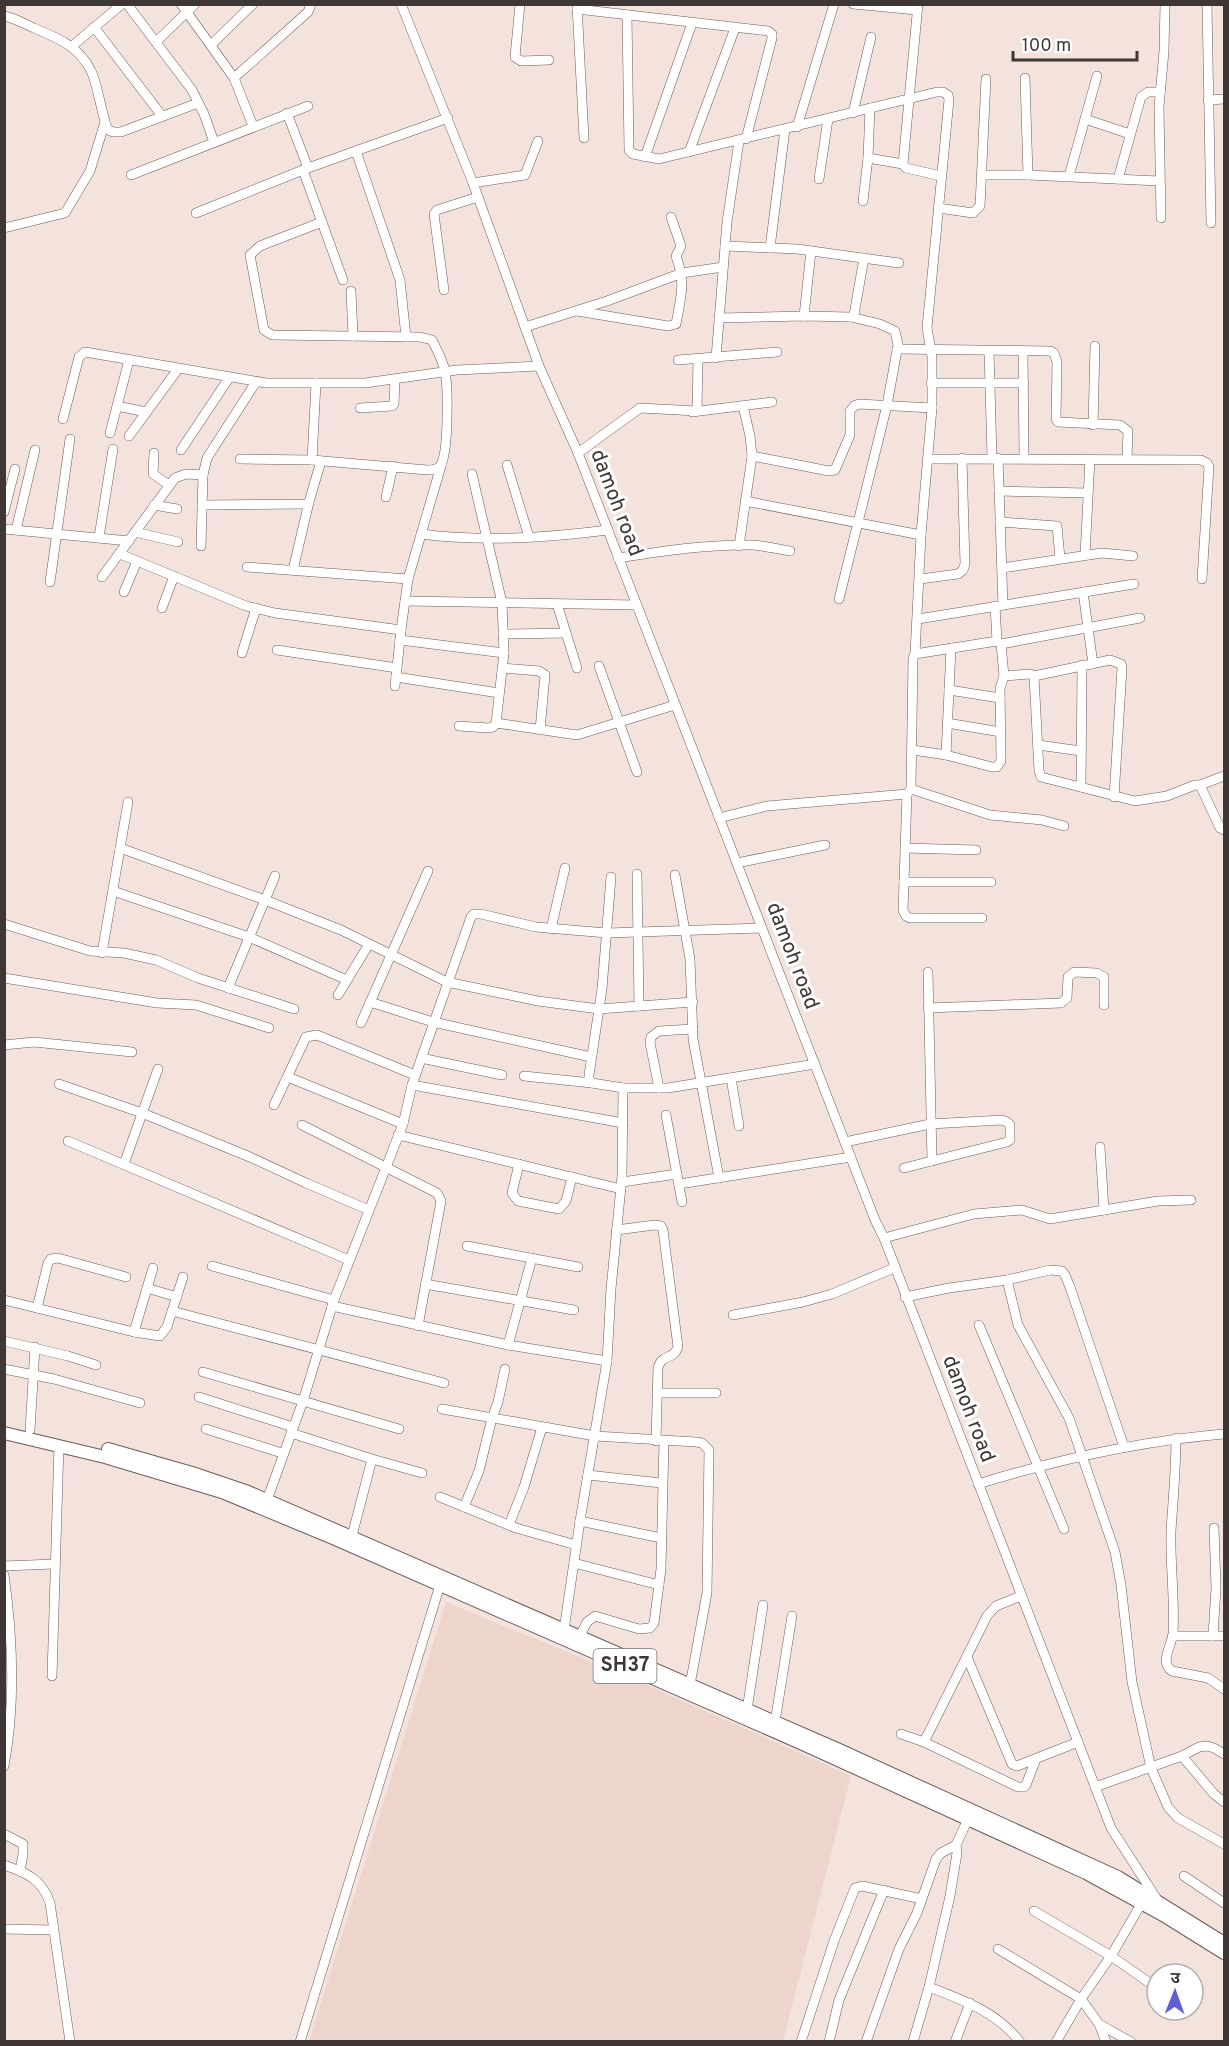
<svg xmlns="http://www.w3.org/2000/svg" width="1229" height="2046" font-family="Overpass,'Noto Sans Devanagari',sans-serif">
  <rect width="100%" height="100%" fill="#f4e3dc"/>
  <!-- built -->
  <polygon fill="#edd5cb" points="446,1602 647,1685 851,1776 783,2041 309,2041"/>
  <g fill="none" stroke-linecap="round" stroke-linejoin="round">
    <!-- minor casing -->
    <g stroke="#6b5c57" stroke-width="10">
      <g id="minor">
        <polyline points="127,4 192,90 204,114 214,142"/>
        <polyline points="181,4 234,78 253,126"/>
        <polyline points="401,4 473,183 539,366 578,453 875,1220 884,1238 1111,1828 1158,1901"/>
        <polyline points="520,4 515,57 521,61 549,60"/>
        <polyline points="853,4 917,10"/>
        <polyline points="918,4 903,164 906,168 941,176"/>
        <polyline points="1207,4 1211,223"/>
        <polyline points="577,5 584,138"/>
        <polyline points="577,9 768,31 772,34 772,38 746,139"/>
        <polyline points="627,15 629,150 633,154 659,159 937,92 943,92 948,95 949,100 927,328 932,357 932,408 921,535 915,654"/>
        <path d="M4,16C15,18 25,24 34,28C58,38 80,47 91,71C98,84 103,123 108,129C111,133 116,132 121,132L198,103"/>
        <polyline points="94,27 162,116"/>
        <polyline points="156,42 195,4"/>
        <polyline points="211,45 253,4"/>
        <polyline points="71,47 122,4"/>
        <polyline points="234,78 308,12 311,4"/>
        <polyline points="1025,78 1028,175"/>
        <polyline points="1208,100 1224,99"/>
        <polyline points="287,113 308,168"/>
        <polyline points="853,113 871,37"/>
        <polyline points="1085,119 1130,134"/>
        <polyline points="797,127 834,4"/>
        <polyline points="356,151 400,280 406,337"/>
        <polyline points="689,152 735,28"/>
        <polyline points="645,157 692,23"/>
        <polyline points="868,158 903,164"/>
        <polyline points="303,170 343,280"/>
        <polyline points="131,175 308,106"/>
        <polyline points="982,175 1028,175 1159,181"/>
        <polyline points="1069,176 1097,76"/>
        <polyline points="819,179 828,119"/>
        <polyline points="1118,179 1141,97 1148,92 1160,92"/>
        <polyline points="473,183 525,175 538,141"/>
        <polyline points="863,201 868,158 870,108"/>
        <polyline points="938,208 973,213 980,206 986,79"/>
        <polyline points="196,213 308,168 448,118"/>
        <polyline points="1161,218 1159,107 1164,51 1165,4"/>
        <polyline points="4,228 65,213 90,171 105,122"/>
        <polyline points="725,246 797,249 899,263"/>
        <polyline points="770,248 785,129"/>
        <polyline points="444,290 434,214 437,210 478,197"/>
        <polyline points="351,291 353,336"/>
        <path d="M577,311L668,326L676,324C681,296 686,284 676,256L681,246L671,217"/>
        <polyline points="804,316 811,251"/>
        <polyline points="719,318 804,316 851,317 854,315 864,258"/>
        <polyline points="525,327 607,301 682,273 723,267"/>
        <polyline points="897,349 1050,351 1054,353 1057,362 1056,419 1058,422 1120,425 1128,431 1127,459"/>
        <polyline points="989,351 992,458"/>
        <polyline points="1023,351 1024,458"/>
        <polyline points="716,358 727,222 739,141"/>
        <polyline points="678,360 777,352"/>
        <polyline points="931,383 1024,383"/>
        <polyline points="117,406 146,412"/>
        <polyline points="360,408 392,406 394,404 395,380"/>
        <polyline points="692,412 772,402"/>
        <polyline points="63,419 79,357 85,352 266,383 365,383 457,370 539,366"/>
        <polyline points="1093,425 1095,346"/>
        <polyline points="110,433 129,360"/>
        <polyline points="129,436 178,369"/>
        <polyline points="181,450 229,378"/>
        <polyline points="154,453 153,474 169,485"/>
        <polyline points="578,453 640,408 697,411 698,359"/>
        <polyline points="752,456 829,471 835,470 850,435 850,411 854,406 859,404 932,408"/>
        <polyline points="998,458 1003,605"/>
        <path d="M240,459L312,460L427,470C432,470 437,470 440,466C449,455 448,387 445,371C443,361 437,350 432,340L420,337L272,335L264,330L250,255L260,246L322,222"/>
        <polyline points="928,459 1201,460 1207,463 1209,467 1202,579"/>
        <polyline points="312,460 316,383"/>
        <polyline points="507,465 529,537"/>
        <polyline points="999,491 1088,493"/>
        <polyline points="386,497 393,466"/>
        <polyline points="745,501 921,535"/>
        <polyline points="154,505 177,509"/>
        <polyline points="202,505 306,504 309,502 321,461"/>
        <polyline points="4,512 15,469"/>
        <polyline points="1000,522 1057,526 1060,558"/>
        <polyline points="4,529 129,541"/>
        <polyline points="16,530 35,450"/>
        <polyline points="135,532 178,542"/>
        <path d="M421,534C483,542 545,538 608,530"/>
        <polyline points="99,537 113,449"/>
        <polyline points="201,546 203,475 207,458 256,382"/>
        <polyline points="739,546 752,456 750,436 743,406"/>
        <polyline points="120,554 246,606 275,613 401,630"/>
        <polyline points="1085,555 1090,459"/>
        <path d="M618,558C663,551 708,544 753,545C765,546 778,549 790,551"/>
        <polyline points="247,567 408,579"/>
        <polyline points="1002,568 1102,553 1133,556"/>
        <polyline points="293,570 309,502"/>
        <polyline points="102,577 175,478 186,474 203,475"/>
        <polyline points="920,579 958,574 963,570 965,564 962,458"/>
        <polyline points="50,582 70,439"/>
        <polyline points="124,592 137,561"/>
        <polyline points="1083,592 1093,664"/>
        <polyline points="839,599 887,405 898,345 895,331 880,324 851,317"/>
        <polyline points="405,601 637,605"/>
        <polyline points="557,604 577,668"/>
        <polyline points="995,606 997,641"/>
        <polyline points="162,608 174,576"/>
        <polyline points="918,619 1134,584"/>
        <polyline points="503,634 566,633"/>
        <polyline points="400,640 504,653"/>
        <polyline points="1001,644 1140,618"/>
        <polyline points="277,650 397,668"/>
        <polyline points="242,653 256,608"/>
        <polyline points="599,666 637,772"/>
        <polyline points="502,668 539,671 545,675 540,730"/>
        <polyline points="1034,676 1110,660 1121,664 1122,668 1114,797"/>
        <polyline points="396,677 499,693"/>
        <polyline points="395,686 401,630 408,579 441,466"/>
        <polyline points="949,690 1000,698"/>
        <polyline points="496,723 577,735 675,705"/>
        <polyline points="947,723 1001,732"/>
        <polyline points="459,726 488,728 493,727 496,723 504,653 502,603 472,474"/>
        <polyline points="1038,745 1081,751"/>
        <polyline points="913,750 946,755 992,767 997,767 1001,761 1000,688 1004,676"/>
        <polyline points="946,755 951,648"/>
        <polyline points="1200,785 1224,776"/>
        <polyline points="1081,787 1082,665"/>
        <polyline points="911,789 990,815 1042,820 1064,826"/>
        <polyline points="907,794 903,910 906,916 910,918 982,918"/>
        <polyline points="719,818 767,806 907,794 911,789 913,658 915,654 997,641 1001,644 1004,676 1030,674 1034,676 1039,771 1041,777 1135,801 1167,796 1195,785 1200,785 1220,828 1224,830"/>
        <polyline points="120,848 265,900 341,930 447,982 538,1001 599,1009 693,1002"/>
        <polyline points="905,848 976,850"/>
        <polyline points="737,863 825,845"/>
        <polyline points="637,874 639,1006"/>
        <polyline points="675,875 690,959 693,1039 719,1178"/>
        <polyline points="611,877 602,989 589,1075 589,1080 592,1083 623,1088 668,1088 815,1064"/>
        <polyline points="904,882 991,882"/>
        <polyline points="113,891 249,937 347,980"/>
        <polyline points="4,924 90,951 124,953 156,960 198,978 294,1009"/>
        <polyline points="551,929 565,868"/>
        <polyline points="102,953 128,802"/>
        <polyline points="928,972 932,1161"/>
        <polyline points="4,978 157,1003 196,1005 269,1028"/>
        <polyline points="228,988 275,876"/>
        <polyline points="338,995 369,944"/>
        <polyline points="370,1002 433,1022 591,1057"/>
        <polyline points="928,1008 1061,1003 1067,998 1068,977 1074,972 1097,973 1104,977 1104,1005"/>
        <polyline points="361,1023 428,871"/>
        <polyline points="4,1045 34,1042 132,1052"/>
        <polyline points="421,1058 502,1075"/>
        <polyline points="524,1076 592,1083"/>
        <polyline points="288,1077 403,1124"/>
        <polyline points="731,1078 739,1126"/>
        <polyline points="59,1084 142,1113 250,1157 306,1183 369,1210"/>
        <polyline points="412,1085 623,1123"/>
        <polyline points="659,1088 650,1043 651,1037 659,1031 693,1029"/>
        <polyline points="274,1105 306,1037 317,1035 415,1075"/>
        <polyline points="666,1115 682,1202"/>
        <polyline points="302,1125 437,1193 441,1201 418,1326"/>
        <polyline points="398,1135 621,1189"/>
        <polyline points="68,1141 349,1260"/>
        <polyline points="845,1142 930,1124 1002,1120 1007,1122 1010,1125 1010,1140 1007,1142 904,1168"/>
        <polyline points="1100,1147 1104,1210"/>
        <polyline points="124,1164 158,1069"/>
        <polyline points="519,1164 512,1193 518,1201 559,1209 566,1201 572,1177"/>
        <polyline points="622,1182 677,1174"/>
        <polyline points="679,1184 851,1157"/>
        <path d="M616,1230L655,1225L661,1226L663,1230L678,1347C673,1361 662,1353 658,1368L656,1441"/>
        <polyline points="884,1238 974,1214 1022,1210 1050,1219 1158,1201 1191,1200"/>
        <polyline points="467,1246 578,1267"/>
        <polyline points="212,1266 334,1300"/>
        <polyline points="1007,1280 1018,1325 1069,1418 1115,1552 1121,1585 1132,1682 1151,1768 1168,1807 1178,1818 1224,1844"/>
        <polyline points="425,1284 574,1310"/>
        <polyline points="147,1288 177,1297"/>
        <polyline points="905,1297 949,1288 1007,1280 1050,1270 1062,1271 1065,1275 1070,1287 1124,1447"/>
        <polyline points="4,1300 134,1332 160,1336 167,1327 183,1277"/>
        <polyline points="332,1306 508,1345 607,1361"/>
        <polyline points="37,1308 48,1263 51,1259 58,1258 126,1277"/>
        <polyline points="172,1311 444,1383"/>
        <polyline points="733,1315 803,1302 832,1294 894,1268"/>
        <polyline points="979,1325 1064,1529"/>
        <polyline points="134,1332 153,1268"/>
        <polyline points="4,1341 68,1356 96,1365"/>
        <polyline points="508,1345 532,1258"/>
        <polyline points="4,1369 54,1379 140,1403"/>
        <polyline points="203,1372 399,1429"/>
        <polyline points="657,1393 716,1393"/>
        <polyline points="199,1397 293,1427"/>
        <polyline points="442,1409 595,1436 696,1442 702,1443 709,1450 707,1593 690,1685"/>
        <polyline points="206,1429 282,1453"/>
        <polyline points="30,1430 35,1347"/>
        <polyline points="291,1433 372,1459 422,1473"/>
        <path d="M1176,1438C1176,1469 1173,1500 1171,1531C1170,1565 1175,1599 1173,1633C1172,1645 1159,1663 1172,1671L1208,1678L1224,1689"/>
        <polyline points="588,1475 661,1483"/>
        <path d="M978,1484C1059,1459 1140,1441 1224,1434"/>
        <polyline points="440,1497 516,1528 576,1545"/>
        <polyline points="267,1500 303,1401 334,1300 403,1124 412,1085 471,917 474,914 481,914 536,927 607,933 762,928"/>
        <polyline points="464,1507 479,1471 492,1418 498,1402 505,1369"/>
        <polyline points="580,1521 661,1538"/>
        <polyline points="509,1525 524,1487 542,1427"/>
        <polyline points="352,1536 372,1459"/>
        <polyline points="574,1563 659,1585"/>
        <polyline points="4,1566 54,1564"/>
        <path d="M4,1575C13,1638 16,1702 4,1766"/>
        <polyline points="564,1630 580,1521 607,1361 611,1289 622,1176 623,1088"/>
        <polyline points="580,1636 587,1622 595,1616 639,1629 650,1628 654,1623 661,1569 664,1441"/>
        <polyline points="1173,1636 1224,1636"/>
        <polyline points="1213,1636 1216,1588 1214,1528"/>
        <polyline points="967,1657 1012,1764 1017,1766 1022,1764 1078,1742"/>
        <polyline points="52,1676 59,1445"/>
        <polyline points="747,1710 763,1605"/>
        <polyline points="775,1722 792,1616"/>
        <polyline points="901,1734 924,1742 1018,1787 1024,1787 1026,1785 1036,1759"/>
        <polyline points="924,1742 987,1616 996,1606 1021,1596"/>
        <polyline points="1182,1756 1214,1794 1224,1802"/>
        <polyline points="1095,1787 1182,1756 1199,1747 1207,1746 1214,1748 1224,1754"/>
        <polyline points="4,1834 23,1844 23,1854 20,1871"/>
        <path d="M4,1865C27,1873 42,1879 50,1903L70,2042"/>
        <polyline points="1184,1876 1224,1903"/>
        <polyline points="1034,1911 1111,1956 1157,1988"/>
        <polyline points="4,1929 53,1930"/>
        <polyline points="998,1949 1081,1999 1099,2024 1106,2042"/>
        <path d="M929,1987C963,2000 997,2012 1020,2042"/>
        <polyline points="1099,2024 1131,2042"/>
        <polyline points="300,2042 440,1585"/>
        <polyline points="801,2042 834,1941 855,1888 862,1886 922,1899"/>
        <polyline points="829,2042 839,2000 884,1890"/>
        <polyline points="866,2042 899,1949 917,1913 936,1859 941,1853 956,1845"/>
        <polyline points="913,2042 929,1987 950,1896 957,1853 956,1845 968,1819"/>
        <polyline points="955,2042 970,2003"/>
        <polyline points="1056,2042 1081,1999 1111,1956 1144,1899"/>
      </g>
    </g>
    <!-- major casing -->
    <g stroke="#6b5c57" stroke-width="14">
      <g id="major">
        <polyline points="4,1433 105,1457 222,1492 333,1538 803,1744 1086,1873 1163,1915 1224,1953"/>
        <polyline points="108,1449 192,1473 248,1492 837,1749 1118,1877 1224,1943"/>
      </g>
    </g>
    <!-- minor -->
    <use href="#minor" stroke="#fff" stroke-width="9"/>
    <!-- major -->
    <use href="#major" stroke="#fff" stroke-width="12"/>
  </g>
  <g text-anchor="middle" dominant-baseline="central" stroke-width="6" stroke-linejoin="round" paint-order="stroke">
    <!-- shield labels -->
    <rect fill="#fff" stroke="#787372" stroke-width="1.5" x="593.5" y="1649" width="63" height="34" rx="4.5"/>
    <g font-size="20" font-weight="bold" fill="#3e3735">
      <text x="625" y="1666">SH37</text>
    </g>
    <!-- street labels -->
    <g font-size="21" fill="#3e3735" stroke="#fff">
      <text transform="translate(616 503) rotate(69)">damoh road</text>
      <text transform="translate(792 956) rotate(69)">damoh road</text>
      <text transform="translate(968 1409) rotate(69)">damoh road</text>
    </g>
  </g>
  <!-- border -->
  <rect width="1229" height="2046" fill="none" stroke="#3e3735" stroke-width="12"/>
  <!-- north arrow -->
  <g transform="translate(1175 1992) rotate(1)"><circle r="28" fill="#ffffff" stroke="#b2afae" stroke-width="1.5"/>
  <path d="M0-4.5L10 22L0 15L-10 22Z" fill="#5f60d9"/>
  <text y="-9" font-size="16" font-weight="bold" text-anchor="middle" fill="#3e3735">उ</text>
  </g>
  <!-- scale -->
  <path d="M1013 51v9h124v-9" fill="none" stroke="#3e3735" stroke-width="3"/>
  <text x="1022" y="51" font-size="18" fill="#3e3735" stroke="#ffffff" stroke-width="4.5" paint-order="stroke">100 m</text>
</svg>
